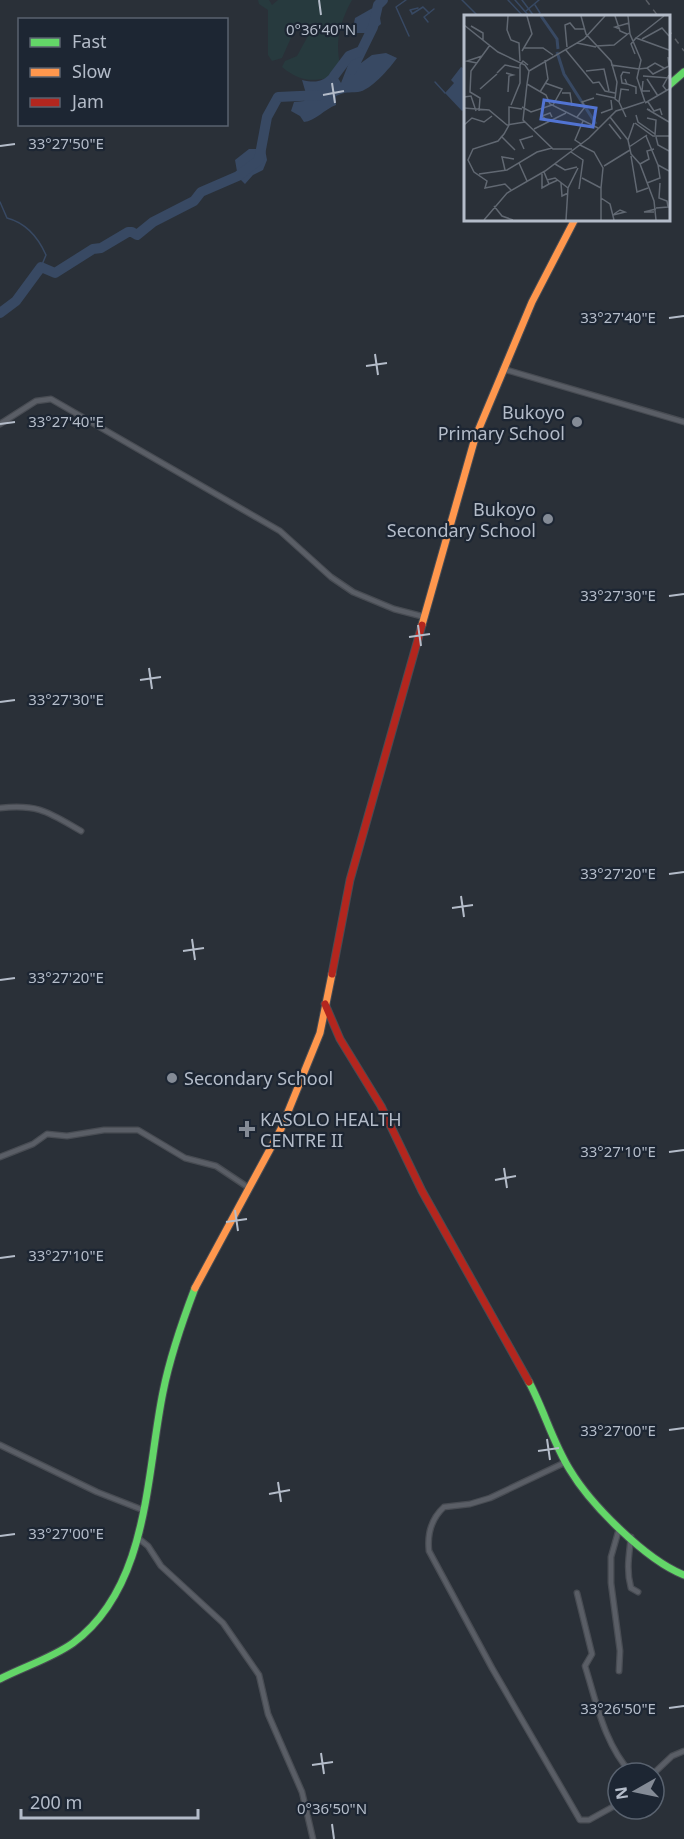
<svg xmlns="http://www.w3.org/2000/svg" width="684" height="1839" font-family="'Noto Sans',sans-serif">
  <rect width="100%" height="100%" fill="#2a3038"/>
  <!-- green -->
  <path fill="#273a3e" d="M258,0H269L272,5L278,0H352C340,22 335,40 340,64L329,78C308,82 298,80 282,67L285,61L297,56L309,34L311,24L294,31L282,58L272,61L268,55V10L259,4Z"/>
  <!-- water -->
  <g fill="#384963">
    <polygon points="378,5 381,24 370,33 352,33 355,18"/>
    <path d="M386,53L397,58C390,68 370,91 358,92C348,93 347,91 336,96V105C325,109 315,121 304,122L300,116L291,111L294,102L304,101L307,97L302,80C328,86 326,73 343,64L336,75L341,83L350,60L356,57L361,63L372,55Z"/>
    <polygon points="461,67 465,69 465,109 462,111 445,93 454,83 451,80"/>
    <polygon points="249,149 265,149 267,160 263,170 253,175 245,184 238,177 235,160"/>
  </g>
  <g fill="none" stroke-linecap="round" stroke-linejoin="round">
    <!-- stream -->
    <g stroke="#384963" stroke-width="1.5">
      <polyline points="406,0 396,7 409,36"/>
      <polyline points="462,0 478,16"/>
      <polyline points="508,0 523,16"/>
      <polyline points="515,0 529,16"/>
      <polyline points="522,0 534,16"/>
      <polyline points="535,5 540,13 537,16"/>
      <polyline points="526,11 539,0"/>
      <polyline points="412,13 410,10 418,8"/>
      <polyline points="412,14 423,7 429,13"/>
      <polyline points="428,22 424,17 434,9"/>
      <polyline points="435,82 445,93"/>
      <path d="M0,202L7,218C26,223 38,237 46,255L41,267"/>
    </g>
    <!-- river -->
    <g stroke="#384963" stroke-width="10">
      <polyline points="352,70 373,27 378,5 383,0"/>
      <polyline points="334,76 349,56 359,52"/>
      <polyline points="0,313 16,301 41,267 55,273 93,249 101,248 128,232 132,232 137,235 153,222 194,201 201,192 238,176 259,160 267,117 278,97 321,95"/>
    </g>
    <!-- street casing -->
    <g stroke="#484c53" stroke-width="7">
      <g id="street">
        <polyline points="503,369 684,422"/>
        <polyline points="0,424 36,401 51,399 280,531 331,577 353,592 394,609 425,617"/>
        <path d="M0,808C39,804 48,812 81,831"/>
        <polyline points="0,1157 33,1144 47,1134 67,1136 104,1130 138,1130 185,1158 216,1166 249,1188"/>
        <polyline points="0,1445 97,1492 143,1510"/>
        <path d="M566,1462L490,1498L470,1504L444,1507C431,1519 427,1533 429,1551L492,1668L580,1820H589L618,1804"/>
        <polyline points="619,1529 611,1557 611,1583 620,1651 619,1671"/>
        <path d="M631,1537C629,1556 626,1570 631,1588L638,1592"/>
        <polyline points="138,1538 148,1546 161,1566 223,1623 259,1675 268,1714 302,1792 313,1839"/>
        <path d="M577,1593L592,1654L585,1666C597,1704 604,1743 631,1773"/>
        <polyline points="654,1773 672,1756 684,1751"/>
      </g>
    </g>
    <!-- fast casing -->
    <g stroke="#484c53" stroke-width="9">
      <g id="fast">
        <polyline points="668,86 684,72"/>
        <path d="M529,1382C544,1410 553,1443 570,1470C591,1505 646,1560 684,1575"/>
        <path d="M0,1679C23,1667 52,1658 73,1643C149,1587 146,1475 163,1392C170,1357 182,1322 195,1288"/>
      </g>
    </g>
    <!-- slow casing -->
    <g stroke="#484c53" stroke-width="9">
      <g id="slow">
        <polyline points="422,625 475,438 532,302 575,219"/>
        <polyline points="195,1288 281,1129 320,1033 332,974"/>
      </g>
    </g>
    <!-- jam casing -->
    <g stroke="#484c53" stroke-width="9">
      <g id="jam">
        <polyline points="332,974 350,880 422,625"/>
        <polyline points="325,1004 340,1039 381,1106 422,1191 529,1382"/>
      </g>
    </g>
    <!-- street -->
    <use href="#street" stroke="#5a5e66" stroke-width="4.5"/>
    <!-- fast -->
    <use href="#fast" stroke="#63d668" stroke-width="7"/>
    <!-- slow -->
    <use href="#slow" stroke="#ff974d" stroke-width="7"/>
    <!-- jam -->
    <use href="#jam" stroke="#b3261e" stroke-width="7"/>
    <!-- rail -->
    <g stroke="#595d64" stroke-width="1.5" stroke-dasharray="6 6" stroke-linecap="butt">
      <polyline points="646,0 658,16"/>
      <polyline points="668,29 684,51"/>
    </g>
  </g>
  <!-- ticks -->
  <path fill="none" stroke="#b4bcc9" stroke-width="2" d="M319,0L321,15M332,83L335,103M323,95L344,91M0,146L15,144M669,318L684,316M375,354L378,375M366,366L387,363M0,424L15,422M669,596L684,594M418,625L421,646M409,637L430,634M149,668L152,689M140,680L161,677M0,702L15,700M669,874L684,872M461,896L464,917M452,908L473,905M192,939L195,960M183,951L204,948M0,980L15,978M669,1152L684,1150M504,1168L507,1188M495,1180L516,1176M235,1210L238,1231M226,1222L247,1219M0,1258L15,1256M669,1430L684,1428M547,1439L550,1460M538,1451L559,1448M278,1482L281,1502M269,1494L290,1490M0,1536L15,1534M669,1708L684,1706M321,1753L324,1774M312,1765L333,1762M332,1824L334,1839"/>
  <!-- markers -->
  <g fill="#848b96" stroke="#1d2633" stroke-width="2">
    <circle cx="577" cy="422" r="6"/>
    <circle cx="548" cy="519" r="6"/>
    <circle cx="172" cy="1078" r="6"/>
    <path d="M244 1120h6v6h6v6h-6v6h-6v-6h-6v-6h6z"/>
  </g>
  <g text-anchor="middle" dominant-baseline="central" stroke-width="4.5" stroke-linejoin="round" paint-order="stroke">
    <!-- poi labels -->
    <g font-size="18" fill="#b4bcc9" stroke="#1d2633" text-anchor="end">
      <text x="565" y="412">Bukoyo<tspan x="565" dy="21">Primary School</tspan></text>
      <text x="536" y="509">Bukoyo<tspan x="536" dy="21">Secondary School</tspan></text>
      <text x="184" y="1078" text-anchor="start">Secondary School</text>
      <text x="260" y="1119" text-anchor="start">KASOLO HEALTH<tspan x="260" dy="21">CENTRE II</tspan></text>
    </g>
  </g>
  <!-- overview -->
  <g transform="translate(464 15)">
    <rect width="206" height="206" fill="#2a3038"/>
    <path fill="none" stroke="#384963" stroke-width="3" d="M77,1L93,24L94,34M93,37L100,59L132,109"/>
    <path fill="none" stroke="#616872" stroke-width="1.5" d="M44,1L43,15L47,25L55,28L56,46M117,1L122,19L147,46L153,67L151,84L155,87M151,1L156,16L163,19M164,1L166,19L177,45L173,63L181,87M0,10L34,37L61,50L65,56L63,69L82,80L86,89L134,113M7,11L19,18V25M156,14L151,12L165,8M172,23L200,1M178,24L198,13L205,21M113,28L132,32M132,31L150,30L165,18M103,32L101,10L106,8L111,14H120M60,33H79L89,40M101,34L129,68L135,67L141,76L151,78M58,36L68,19L63,1M171,39L167,29L172,23L205,35M13,48L3,46L18,41M147,50L175,54M183,53L191,48L200,53M175,54L183,53L189,59L205,51L204,42M65,56L120,24L141,1M122,56L140,54L145,76M33,58L41,50L55,53M42,58L49,60L45,61L44,77M179,61L205,63M161,64L163,69L172,72V79M183,64L194,81M179,66L178,76H186M81,68L98,74L89,90M63,69L59,105L89,134H108M163,69L158,68L157,61L159,57L166,58M16,74L33,59M203,76L199,71L205,60M76,77L84,64L81,45M98,78H106L108,91M132,79L151,83M0,82L7,81L12,96M184,87L190,96L196,94L198,100M181,88L205,74M47,90L56,68V50L59,46L64,50M58,92L67,97L88,90M0,93L25,95L43,110L61,107M162,93L180,87M186,95L183,94L205,107M15,96L16,83L6,77L7,56L26,30M137,98L148,94L147,85M172,100L174,107L191,119M113,102L121,92L118,87L130,83M146,102L164,125M162,102L155,87L157,74L165,75M183,103L192,105L191,120M84,106L78,101L86,98L88,102M170,108L164,125L167,139L176,149L190,186L192,205M171,108L189,121H205M145,109L157,124M0,110L8,103L20,107L28,101M70,114L102,98M37,121L51,135M182,121L194,150L205,156M192,122L194,130L205,136M117,129L111,125L119,106M116,130L130,137L139,153L137,173M165,132L183,120M60,134L56,125L69,121M107,137L119,145L115,174M167,141L173,177L184,173M55,148L63,166M91,149L101,155L113,152M176,149L185,144L183,136L190,134M140,151L166,135M41,155L38,142L50,144M80,157L85,169L94,165M15,159L43,155L73,137L88,133M78,159V173L85,169M118,163L137,173V205M83,165L91,163L104,173M97,168L98,181L104,178M183,168L196,163L194,150M47,175L41,169L21,173L23,166L10,157L4,145L9,134L34,126L40,119L45,110V92L58,94M137,183L146,189L150,205M30,191L38,201L49,205M192,193L204,192L203,186L195,183L196,168M190,197H180L192,194M149,200L161,197L156,195L150,199M20,205L43,178L81,156L125,123L152,96L162,93M102,205L104,173L114,153"/>
    <path fill="#5274d3" fill-opacity="0.15" stroke="#5274d3" stroke-width="3" d="M80,85L132,93L129,112L77,104Z"/>
    <rect width="206" height="206" fill="none" stroke="#b4bcc9" stroke-width="3"/>
  </g>
  <g font-size="15" text-anchor="middle" fill="#b4bcc9" stroke="#1d2633" stroke-width="4.5" stroke-linejoin="round" paint-order="stroke">
    <text x="321" y="35">0°36'40"N</text>
    <text x="66" y="149">33°27'50"E</text>
    <text x="618" y="323">33°27'40"E</text>
    <text x="66" y="427">33°27'40"E</text>
    <text x="618" y="601">33°27'30"E</text>
    <text x="66" y="705">33°27'30"E</text>
    <text x="618" y="879">33°27'20"E</text>
    <text x="66" y="983">33°27'20"E</text>
    <text x="618" y="1157">33°27'10"E</text>
    <text x="66" y="1261">33°27'10"E</text>
    <text x="618" y="1436">33°27'00"E</text>
    <text x="66" y="1539">33°27'00"E</text>
    <text x="618" y="1714">33°26'50"E</text>
    <text x="332" y="1814">0°36'50"N</text>
  </g>
  <!-- legend -->
  <rect x="18" y="18" width="210" height="108" fill="#1d2633" stroke="#59626f" stroke-width="1.5"/>
  <rect x="30" y="38" width="30" height="9" fill="#63d668" stroke="#59626f" stroke-width="1.5"/>
  <text x="72" y="48" font-size="18" fill="#b4bcc9">Fast</text>
  <rect x="30" y="68" width="30" height="9" fill="#ff974d" stroke="#59626f" stroke-width="1.5"/>
  <text x="72" y="78" font-size="18" fill="#b4bcc9">Slow</text>
  <rect x="30" y="98" width="30" height="9" fill="#b3261e" stroke="#59626f" stroke-width="1.5"/>
  <text x="72" y="108" font-size="18" fill="#b4bcc9">Jam</text>
  <!-- north arrow -->
  <g transform="translate(636 1791) rotate(261)"><circle r="28" fill="#1d2633" stroke="#59626f" stroke-width="1.5"/>
  <path d="M0-4.5L10 22L0 15L-10 22Z" fill="#848b96"/>
  <text y="-9" font-size="16" font-weight="bold" text-anchor="middle" fill="#b4bcc9">N</text>
  </g>
  <!-- scale -->
  <path d="M21 1809v9h177v-9" fill="none" stroke="#b4bcc9" stroke-width="3"/>
  <text x="30" y="1809" font-size="18" fill="#b4bcc9" stroke="#1d2633" stroke-width="4.5" paint-order="stroke">200 m</text>
</svg>
